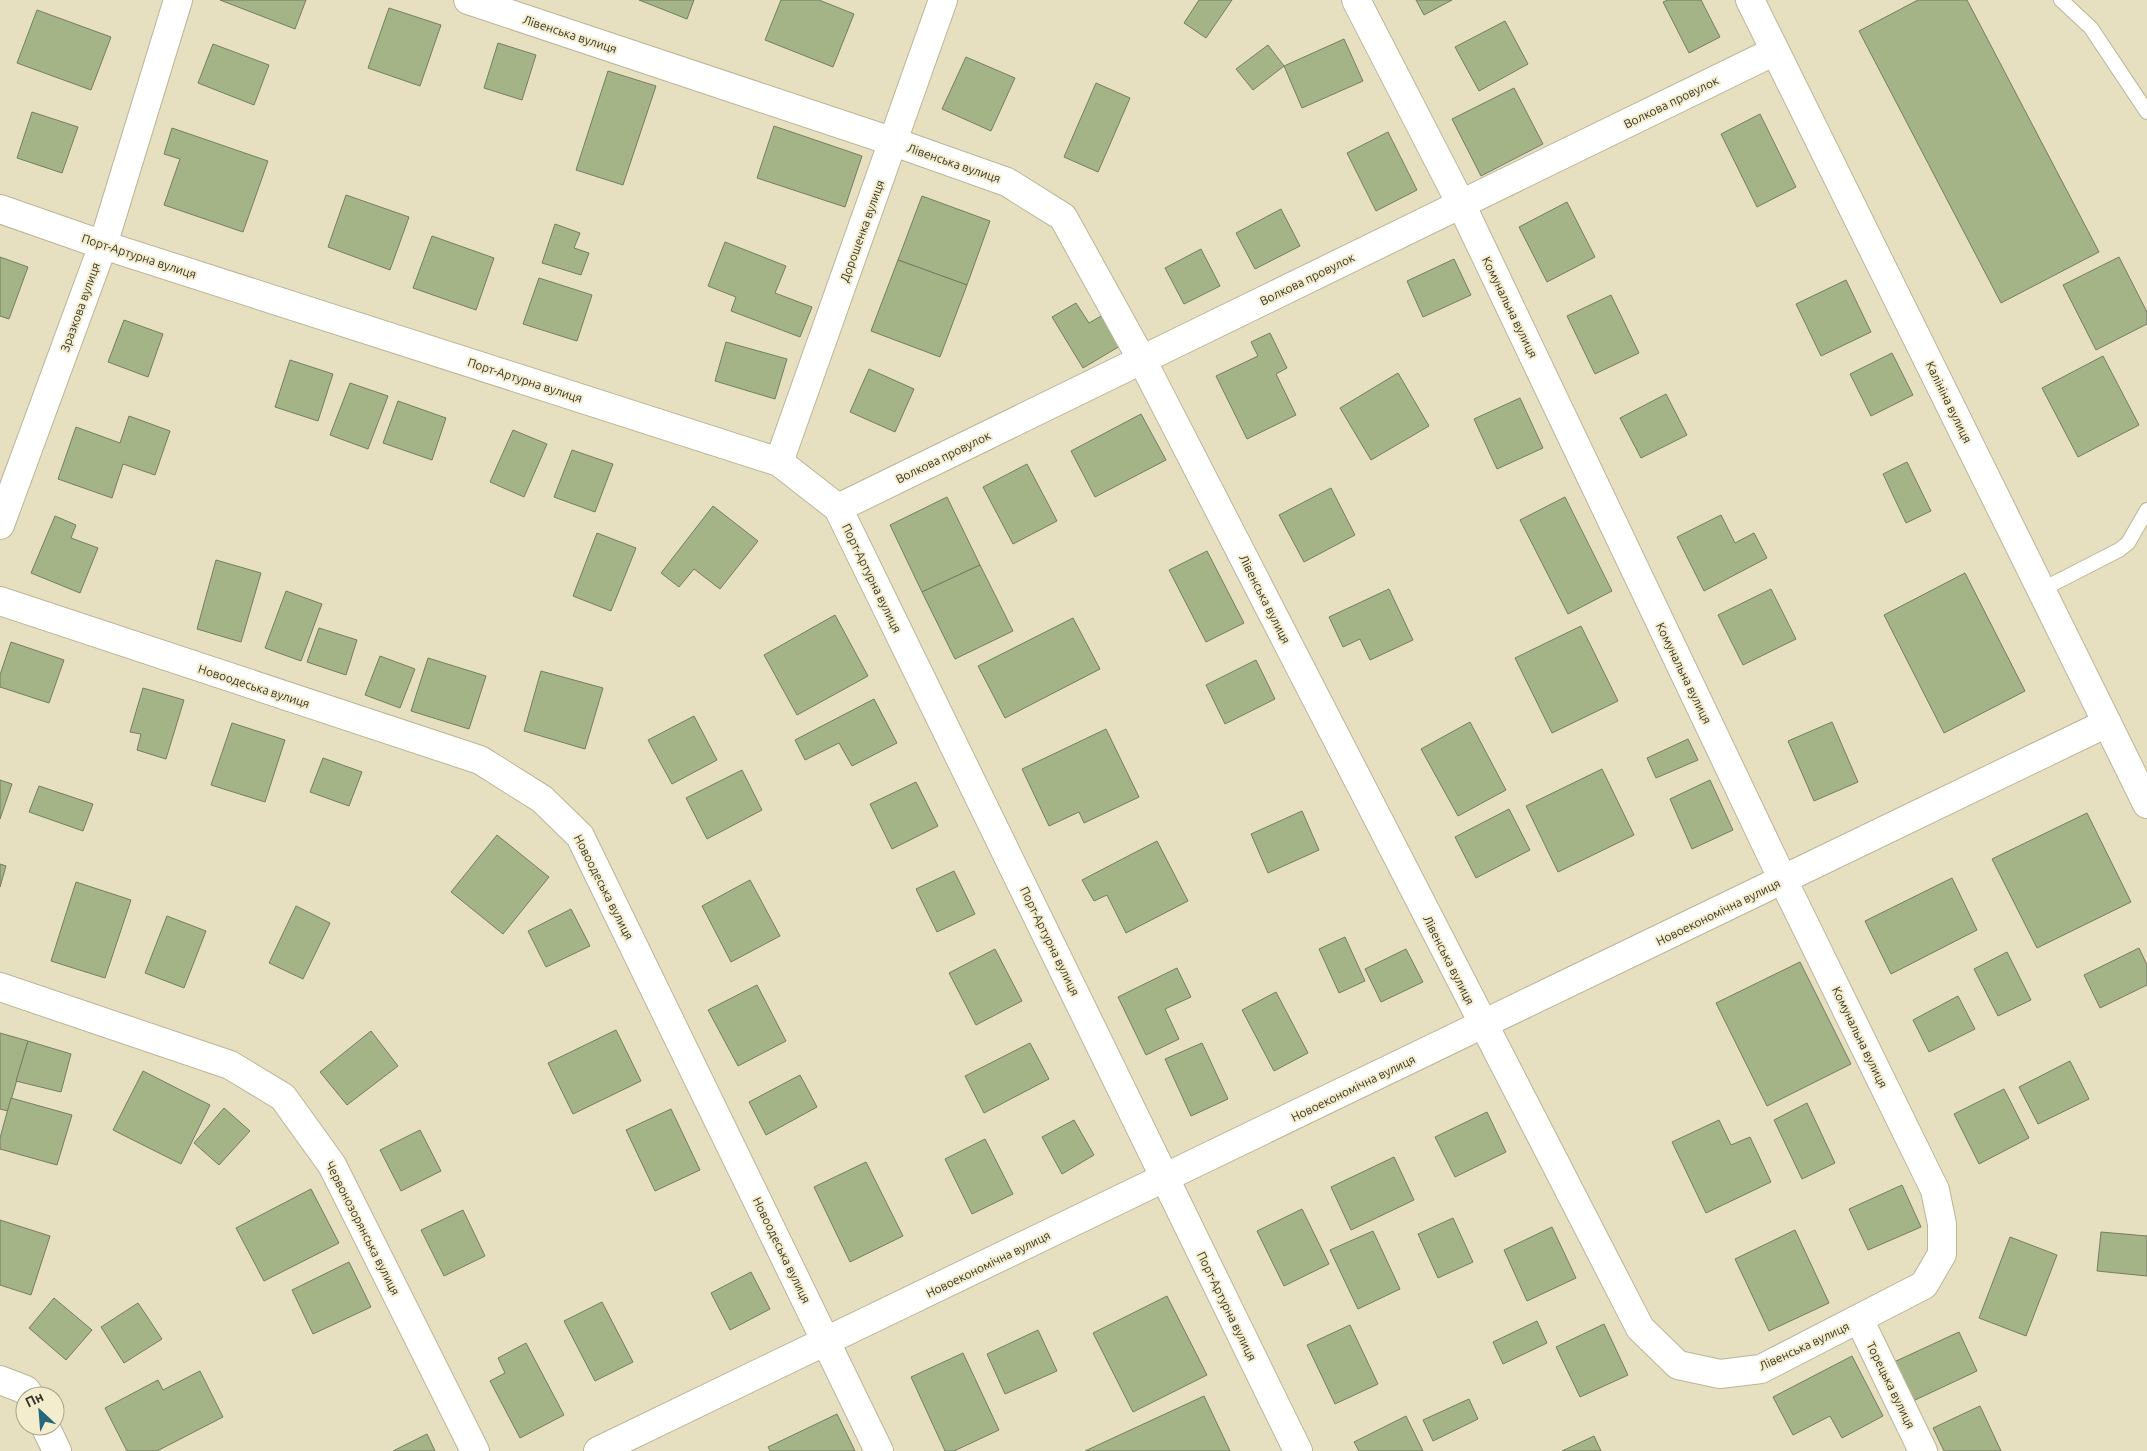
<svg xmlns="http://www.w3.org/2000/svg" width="2147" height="1451" font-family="Ubuntu,sans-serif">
  <rect width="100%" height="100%" fill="#e6e0c1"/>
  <!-- building -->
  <g fill="#a4b487" stroke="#747d63">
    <polygon points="220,0 306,0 295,29"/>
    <polygon points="639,0 694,0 687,19"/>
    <polygon points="781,0 819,0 854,14 833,67 765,40"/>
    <polygon points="1199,0 1232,0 1206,38 1184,23"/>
    <polygon points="1416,0 1452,0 1424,15"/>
    <polygon points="1668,0 1701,0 1720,37 1689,53 1663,2"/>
    <polygon points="1918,0 1967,0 2099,252 2001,303 1859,31"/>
    <polygon points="389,8 441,25 420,86 368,68"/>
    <polygon points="37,10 111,37 91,90 17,63"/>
    <polygon points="1505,21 1528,64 1479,91 1455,47"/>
    <polygon points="1344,39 1363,81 1302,108 1284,66"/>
    <polygon points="498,43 536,55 522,100 484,88"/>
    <polygon points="213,44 269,65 254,105 198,83"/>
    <polygon points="1268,45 1284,66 1253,90 1236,69"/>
    <polygon points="966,57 1015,78 991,131 942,109"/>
    <polygon points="608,71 656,86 623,185 576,170"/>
    <polygon points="1096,83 1130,98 1098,172 1064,157"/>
    <polygon points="1514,88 1543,144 1481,176 1452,119"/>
    <polygon points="32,112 78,127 62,173 17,158"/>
    <polygon points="1760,114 1796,187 1757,207 1721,134"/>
    <polygon points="774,126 862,156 845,207 757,178"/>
    <polygon points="172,128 268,161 243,232 164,205 180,159 164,154"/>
    <polygon points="1388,132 1417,190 1376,211 1347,153"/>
    <polygon points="346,195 409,217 390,270 328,247"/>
    <polygon points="922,196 990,221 967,285 898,260"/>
    <polygon points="1567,202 1595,257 1547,282 1519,227"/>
    <polygon points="1281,209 1300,246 1255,269 1236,233"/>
    <polygon points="555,224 580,233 574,248 589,253 581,275 542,263"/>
    <polygon points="432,236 494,258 476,310 413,288"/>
    <polygon points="725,242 786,266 775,293 812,307 800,337 731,311 736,297 708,286"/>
    <polygon points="1201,249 1220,286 1184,304 1165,268"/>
    <polygon points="0,257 28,267 9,319 0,316"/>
    <polygon points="2119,257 2147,312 2147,324 2096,350 2063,285"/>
    <polygon points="1454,259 1471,295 1423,317 1407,281"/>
    <polygon points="898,260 967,285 940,357 871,331"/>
    <polygon points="539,278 592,295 577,341 523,324"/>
    <polygon points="1846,280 1871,332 1821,356 1796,304"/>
    <polygon points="1611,295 1639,353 1595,374 1567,316"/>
    <polygon points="1076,303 1089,323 1101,316 1120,346 1083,368 1052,317"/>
    <polygon points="124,320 163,334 148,377 108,362"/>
    <polygon points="1270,333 1287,368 1276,374 1296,415 1247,439 1216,376 1258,356 1251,342"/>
    <polygon points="726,342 787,359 775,399 715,381"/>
    <polygon points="1892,353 1913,395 1871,416 1850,374"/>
    <polygon points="2103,356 2139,425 2078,457 2042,388"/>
    <polygon points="290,360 333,374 318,421 275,407"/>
    <polygon points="869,369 914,389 895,432 850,412"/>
    <polygon points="1398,373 1429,426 1371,460 1340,408"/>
    <polygon points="350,383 388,396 368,449 330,435"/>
    <polygon points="1666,394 1687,435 1641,458 1620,418"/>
    <polygon points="1520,398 1543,448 1497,469 1474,419"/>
    <polygon points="398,401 446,418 432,460 383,443"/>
    <polygon points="1141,414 1166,460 1095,497 1071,451"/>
    <polygon points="129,416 170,431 155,475 123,464 112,498 58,479 76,427 120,443"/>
    <polygon points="513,430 547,444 524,497 490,482"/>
    <polygon points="572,450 613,464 595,512 554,497"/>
    <polygon points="1907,462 1931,511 1906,523 1883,474"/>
    <polygon points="1027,464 1057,521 1013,544 983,487"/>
    <polygon points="1331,488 1355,535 1304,562 1279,515"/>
    <polygon points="947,497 980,565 922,592 890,525"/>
    <polygon points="1565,497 1612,591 1568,614 1520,520"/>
    <polygon points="713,506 758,541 720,589 694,569 679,587 661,573"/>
    <polygon points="1721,515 1735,543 1754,533 1767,558 1704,591 1677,537"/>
    <polygon points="55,516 76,525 71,538 98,548 80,593 31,573"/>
    <polygon points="597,533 636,548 611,611 573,596"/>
    <polygon points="1207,551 1244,623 1206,642 1169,570"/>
    <polygon points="216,560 261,573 241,642 197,629"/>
    <polygon points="980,565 1013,631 955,659 922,592"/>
    <polygon points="1965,573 2025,691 1944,733 1884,615"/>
    <polygon points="1389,589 1413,640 1370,660 1360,639 1343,647 1329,617"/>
    <polygon points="1771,589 1796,639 1743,665 1718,615"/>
    <polygon points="286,591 322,604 301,661 265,648"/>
    <polygon points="835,615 868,676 797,715 764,655"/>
    <polygon points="1073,618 1100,669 1005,718 978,666"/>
    <polygon points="1581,626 1618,701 1552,733 1515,658"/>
    <polygon points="319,628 357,640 346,675 307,662"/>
    <polygon points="11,642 64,660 49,703 0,687 0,675"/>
    <polygon points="380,656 415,669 400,708 365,695"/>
    <polygon points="428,658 486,676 469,729 411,711"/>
    <polygon points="1256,660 1275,699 1225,724 1206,685"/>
    <polygon points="541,671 603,688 585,749 524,731"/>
    <polygon points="143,688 184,700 166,759 137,750 141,734 130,732"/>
    <polygon points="874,699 897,743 852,766 839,743 805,760 795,740"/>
    <polygon points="694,716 717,760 672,784 648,740"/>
    <polygon points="1470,722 1506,790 1458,816 1421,749"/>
    <polygon points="1832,722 1858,782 1814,801 1788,741"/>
    <polygon points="232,723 285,740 265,802 211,785"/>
    <polygon points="1106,729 1139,797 1084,823 1079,812 1049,826 1022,769"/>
    <polygon points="1688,739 1698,760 1656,778 1647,758"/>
    <polygon points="323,758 362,772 349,806 310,792"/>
    <polygon points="1602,769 1634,835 1558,872 1526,806"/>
    <polygon points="742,770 762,810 707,839 686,798"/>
    <polygon points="0,780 12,784 0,819"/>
    <polygon points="1710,780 1733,830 1692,849 1670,799"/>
    <polygon points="916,782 938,826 892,849 870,804"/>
    <polygon points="39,786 93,804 83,831 29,812"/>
    <polygon points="1509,809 1530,850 1476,878 1455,837"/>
    <polygon points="1302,811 1319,850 1268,873 1251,834"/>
    <polygon points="2087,813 2131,902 2037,948 1992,859"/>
    <polygon points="497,835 549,877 503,934 451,892"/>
    <polygon points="1157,841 1188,901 1126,933 1107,895 1094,901 1082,880"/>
    <polygon points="0,864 6,866 0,887"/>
    <polygon points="954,871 975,914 937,932 916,889"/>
    <polygon points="1952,878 1977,930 1891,974 1865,921"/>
    <polygon points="750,880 780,936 731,962 702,906"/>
    <polygon points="76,882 131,900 105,978 51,961"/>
    <polygon points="296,906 330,923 303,979 269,963"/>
    <polygon points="571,909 590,946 546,967 528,931"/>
    <polygon points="167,916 206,931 184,988 145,973"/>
    <polygon points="1345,937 1365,981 1339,993 1319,949"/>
    <polygon points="2139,948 2147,965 2147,985 2100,1008 2084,975"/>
    <polygon points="995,949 1022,1001 976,1025 949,973"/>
    <polygon points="1406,949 1423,982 1381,1002 1365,969"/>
    <polygon points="2007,952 2031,1000 1998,1016 1974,969"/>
    <polygon points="1800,962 1851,1064 1767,1106 1716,1003"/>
    <polygon points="1177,968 1191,997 1165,1009 1179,1039 1146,1055 1118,997"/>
    <polygon points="757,985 786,1041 738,1066 708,1010"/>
    <polygon points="1276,992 1308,1053 1274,1071 1242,1010"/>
    <polygon points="1958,996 1975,1029 1929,1052 1913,1020"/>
    <polygon points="616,1030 641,1081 573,1114 548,1063"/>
    <polygon points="371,1031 398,1066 347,1105 320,1072"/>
    <polygon points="0,1033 28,1041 8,1111 0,1109"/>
    <polygon points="28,1041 71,1054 61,1092 16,1081"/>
    <polygon points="1030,1043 1049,1079 984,1113 965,1076"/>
    <polygon points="1202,1043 1228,1099 1191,1116 1165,1059"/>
    <polygon points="2070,1061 2089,1099 2038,1124 2019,1087"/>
    <polygon points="143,1071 210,1105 181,1164 113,1130"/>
    <polygon points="800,1075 817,1107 766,1135 749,1102"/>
    <polygon points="2004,1089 2029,1138 1979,1164 1954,1114"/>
    <polygon points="11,1098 72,1115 57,1165 0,1149 0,1138"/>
    <polygon points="1807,1103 1835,1163 1802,1179 1774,1120"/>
    <polygon points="224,1108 250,1131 219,1165 194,1143"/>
    <polygon points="671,1109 700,1170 655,1191 626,1130"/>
    <polygon points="1487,1112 1506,1152 1455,1177 1435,1137"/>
    <polygon points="1074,1120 1094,1155 1062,1174 1042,1137"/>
    <polygon points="1719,1120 1731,1145 1750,1137 1771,1182 1706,1213 1672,1142"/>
    <polygon points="420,1130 441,1171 401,1191 380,1150"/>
    <polygon points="985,1139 1013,1194 972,1214 945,1159"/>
    <polygon points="1394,1157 1414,1200 1351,1230 1331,1187"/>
    <polygon points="866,1162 903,1236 850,1262 814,1187"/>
    <polygon points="1902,1185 1921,1227 1868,1250 1849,1209"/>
    <polygon points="311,1189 339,1243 264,1281 236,1228"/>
    <polygon points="1302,1209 1329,1264 1284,1286 1257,1231"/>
    <polygon points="463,1210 485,1256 444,1276 421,1230"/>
    <polygon points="1453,1218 1473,1262 1438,1278 1418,1234"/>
    <polygon points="0,1220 50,1236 31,1295 0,1285"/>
    <polygon points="1552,1227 1576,1278 1527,1301 1504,1250"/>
    <polygon points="1795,1230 1829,1303 1769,1331 1735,1259"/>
    <polygon points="1373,1231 1400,1289 1358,1309 1330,1250"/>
    <polygon points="2101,1232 2147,1236 2147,1276 2097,1271"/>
    <polygon points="2010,1237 2057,1255 2026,1336 1979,1318"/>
    <polygon points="349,1262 371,1307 313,1334 292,1290"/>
    <polygon points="751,1272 770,1309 730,1330 711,1293"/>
    <polygon points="1167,1296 1207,1375 1133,1412 1093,1333"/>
    <polygon points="54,1298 92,1330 66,1360 29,1328"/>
    <polygon points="602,1302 633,1362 595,1381 564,1321"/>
    <polygon points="138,1303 162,1339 124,1363 101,1327"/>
    <polygon points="1537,1321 1547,1343 1503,1364 1493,1342"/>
    <polygon points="1604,1324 1628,1375 1580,1397 1556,1347"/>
    <polygon points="1350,1325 1378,1384 1335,1404 1307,1345"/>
    <polygon points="1038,1330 1057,1371 1005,1394 987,1354"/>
    <polygon points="1959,1332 1977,1371 1913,1401 1894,1362"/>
    <polygon points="526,1343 564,1415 520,1438 490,1381 505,1373 498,1358"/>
    <polygon points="963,1353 999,1430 954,1451 945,1451 911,1377"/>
    <polygon points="1852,1356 1883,1416 1842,1438 1830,1416 1793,1435 1773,1397"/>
    <polygon points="200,1371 223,1417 157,1451 127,1451 105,1408 158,1380 163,1390"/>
    <polygon points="1204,1396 1230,1451 1085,1451"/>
    <polygon points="1469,1399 1478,1419 1433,1441 1423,1420"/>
    <polygon points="1980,1406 2001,1451 1944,1451 1933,1428"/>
    <polygon points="837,1414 855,1451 770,1451 768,1447"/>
    <polygon points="1406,1416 1423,1451 1359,1451 1354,1442"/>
    <polygon points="427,1434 435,1451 393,1451"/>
    <polygon points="1594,1436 1601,1451 1562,1451"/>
  </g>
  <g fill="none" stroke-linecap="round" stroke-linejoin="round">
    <!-- lane casing -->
    <g stroke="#bab597" stroke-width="16">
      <g id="lane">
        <polyline points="2061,0 2091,28 2147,112"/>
        <polyline points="2041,590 2119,550 2128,543 2147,510"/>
      </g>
    </g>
    <!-- street casing -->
    <g stroke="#bab597" stroke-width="30">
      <g id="street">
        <polyline points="468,0 894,142 1007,182 1063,217 1142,360 1640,1328 1678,1365 1720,1374 1761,1369 1924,1285 1942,1254 1942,1224 1935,1190 1783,880 1461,204 1356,0"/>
        <polyline points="1750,0 2147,804"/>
        <polyline points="0,209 103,245 779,462 838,508 1298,1451"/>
        <polyline points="779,462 943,0"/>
        <polyline points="838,508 1775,51"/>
        <polyline points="0,525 103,245 178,0"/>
        <polyline points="0,601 480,760 542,799 580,836 879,1451"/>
        <polyline points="0,987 230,1065 283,1097 332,1165 475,1451"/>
        <polyline points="1859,1319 1923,1451"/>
        <polyline points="0,1380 26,1390 30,1396"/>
        <polyline points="45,1426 57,1451"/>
        <polyline points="598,1451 2107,723"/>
      </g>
    </g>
    <!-- lane -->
    <use href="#lane" stroke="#fff" stroke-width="14"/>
    <!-- street -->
    <use href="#street" stroke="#fff" stroke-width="28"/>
  </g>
  <g text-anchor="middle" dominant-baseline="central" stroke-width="4" stroke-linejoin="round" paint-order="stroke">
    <!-- street labels -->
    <g font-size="12" fill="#363428" stroke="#f3edce">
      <text transform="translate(570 34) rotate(18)">Лівенська вулиця</text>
      <text transform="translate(1671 102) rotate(-26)">Волкова провулок</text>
      <text transform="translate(954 163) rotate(19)">Лівенська вулиця</text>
      <text transform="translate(862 231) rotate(-70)">Дорошенка вулиця</text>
      <text transform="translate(139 256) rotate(18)">Порт-Артурна вулиця</text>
      <text transform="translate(1307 279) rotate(-26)">Волкова провулок</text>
      <text transform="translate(80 307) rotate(-70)">Зразкова вулиця</text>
      <text transform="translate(1510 307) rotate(64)">Комунальна вулиця</text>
      <text transform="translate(525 380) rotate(18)">Порт-Артурна вулиця</text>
      <text transform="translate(1949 402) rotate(64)">Калініна вулиця</text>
      <text transform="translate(943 457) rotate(-26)">Волкова провулок</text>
      <text transform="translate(872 578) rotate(64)">Порт-Артурна вулиця</text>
      <text transform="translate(1265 599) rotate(63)">Лівенська вулиця</text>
      <text transform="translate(1684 673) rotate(64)">Комунальна вулиця</text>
      <text transform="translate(254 686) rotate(18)">Новоодеська вулиця</text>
      <text transform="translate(604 887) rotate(63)">Новоодеська вулиця</text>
      <text transform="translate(1718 912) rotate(-26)">Новоекономічна вулиця</text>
      <text transform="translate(1050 941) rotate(64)">Порт-Артурна вулиця</text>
      <text transform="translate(1449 960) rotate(63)">Лівенська вулиця</text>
      <text transform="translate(1860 1037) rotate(64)">Комунальна вулиця</text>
      <text transform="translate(1353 1088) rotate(-26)">Новоекономічна вулиця</text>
      <text transform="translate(363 1228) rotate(63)">Червонозорянська вулиця</text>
      <text transform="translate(782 1250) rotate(64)">Новоодеська вулиця</text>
      <text transform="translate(988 1264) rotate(-26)">Новоекономічна вулиця</text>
      <text transform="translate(1227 1306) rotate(64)">Порт-Артурна вулиця</text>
      <text transform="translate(1804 1346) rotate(-25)">Лівенська вулиця</text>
      <text transform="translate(1891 1385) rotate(64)">Торецька вулиця</text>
    </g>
  </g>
  <!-- north arrow -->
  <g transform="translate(40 1411) rotate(334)"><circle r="24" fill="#f3edce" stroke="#a7a38c"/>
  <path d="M0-4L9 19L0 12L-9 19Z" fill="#28667c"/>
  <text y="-8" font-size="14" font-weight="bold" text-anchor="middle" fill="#363428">Пн</text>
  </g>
</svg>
